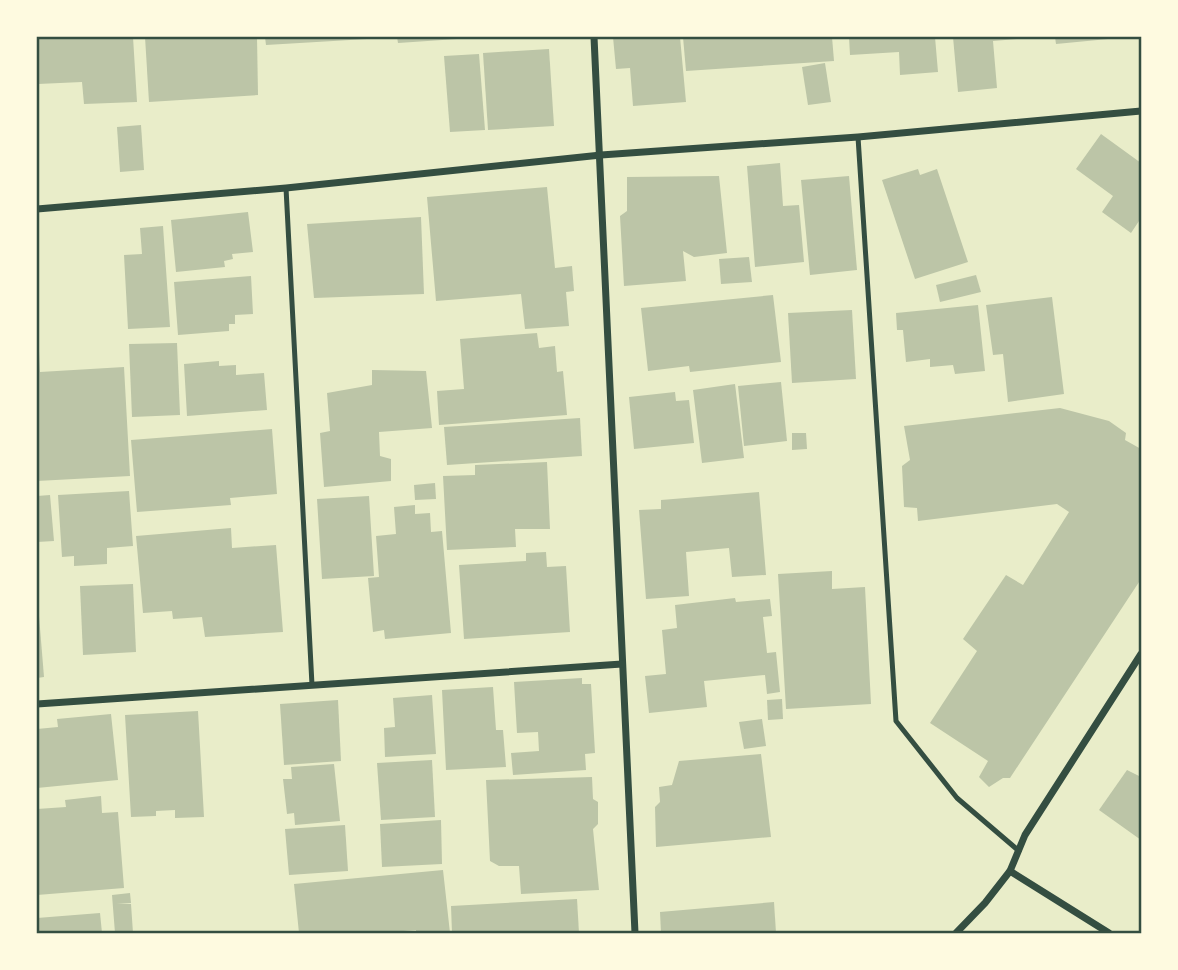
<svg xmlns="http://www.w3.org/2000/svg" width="1178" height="970" font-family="'Source Sans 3',sans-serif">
  <rect width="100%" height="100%" fill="#e9edc9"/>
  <!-- building -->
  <g fill="#bcc5a7">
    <polygon points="37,37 133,37 137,102 84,104 82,82 38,84"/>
    <polygon points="145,37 257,37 258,95 149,102"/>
    <polygon points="265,37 367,37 367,39 266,45"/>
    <polygon points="397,37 457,37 457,39 398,43"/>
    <polygon points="613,37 680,37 686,102 633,106 630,68 616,69"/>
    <polygon points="683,37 832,37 834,61 686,71"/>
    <polygon points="849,37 935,37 938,72 900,75 899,52 850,55"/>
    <polygon points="953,37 1017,37 1017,39 993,41 997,88 958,92"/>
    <polygon points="1055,37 1108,37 1108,39 1056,44"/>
    <polygon points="549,49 554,126 488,130 483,53"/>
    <polygon points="479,54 485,130 450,132 444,56"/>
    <polygon points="825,63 831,102 808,105 802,67"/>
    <polygon points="141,125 144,170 120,172 117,127"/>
    <polygon points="1101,134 1141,163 1141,218 1131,233 1102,212 1113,196 1076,169"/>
    <polygon points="780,163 783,206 799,205 804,262 755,267 747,166"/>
    <polygon points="918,169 920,175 937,169 968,262 915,279 882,180"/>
    <polygon points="719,176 727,253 694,257 683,251 686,281 624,286 620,216 627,211 627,177"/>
    <polygon points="849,176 857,270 810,275 801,180"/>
    <polygon points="547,187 555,268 572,266 574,291 566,292 569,326 525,329 521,294 436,301 427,197"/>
    <polygon points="248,212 253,252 232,254 233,259 224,261 225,267 176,272 171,220"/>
    <polygon points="421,217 424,294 314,298 307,224"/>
    <polygon points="163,226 170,327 128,329 124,255 142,254 140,228"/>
    <polygon points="749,257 752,282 721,284 719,259"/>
    <polygon points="976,275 981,292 940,302 936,285"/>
    <polygon points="251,276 253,314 235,315 235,324 229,324 229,331 178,335 174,282"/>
    <polygon points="773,295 781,362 690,372 689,366 648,371 641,308"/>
    <polygon points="1052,297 1064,394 1008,402 1003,354 993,355 986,305"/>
    <polygon points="978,305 985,371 955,374 953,365 930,367 930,359 906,362 903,330 897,330 896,313"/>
    <polygon points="852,310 856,379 792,383 788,313"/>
    <polygon points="537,333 539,348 555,346 557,372 563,371 567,415 439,425 437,391 464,389 460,339"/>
    <polygon points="177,343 180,415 132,417 129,344"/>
    <polygon points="37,351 39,351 40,372 124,367 130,476 37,481"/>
    <polygon points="219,361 219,366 236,365 236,375 264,373 267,410 187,416 184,364"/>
    <polygon points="372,370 426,371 432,428 379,432 380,456 391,459 391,481 324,487 320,433 330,431 327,393 372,385"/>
    <polygon points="781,382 787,441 744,446 738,386"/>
    <polygon points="735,384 744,458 702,463 693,390"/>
    <polygon points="675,392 676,401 689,400 694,443 634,449 629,397"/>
    <polygon points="1060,408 1109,421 1126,433 1125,440 1141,449 1141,579 1010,778 1003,778 989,787 979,777 988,761 930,723 977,651 963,639 1006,575 1023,585 1069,512 1057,504 918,521 917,508 904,507 902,466 910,460 904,426"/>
    <polygon points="580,418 582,456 447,465 444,427"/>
    <polygon points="272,429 277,494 230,498 231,505 137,512 131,440"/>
    <polygon points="792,433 806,433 807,449 792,450"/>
    <polygon points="547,462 550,529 515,529 516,547 447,550 443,476 475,475 475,465"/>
    <polygon points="435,483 436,499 415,500 414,485"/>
    <polygon points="129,491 133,546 107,548 107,564 74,566 74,556 62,557 58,495"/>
    <polygon points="759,492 766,575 732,577 729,548 686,552 689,596 646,599 639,510 661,509 661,500"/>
    <polygon points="50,495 54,541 37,542 37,496"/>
    <polygon points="369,496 374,576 322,579 317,499"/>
    <polygon points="415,505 415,514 430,513 431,532 442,531 451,633 385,639 384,630 373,632 368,578 379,577 376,536 396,534 394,507"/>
    <polygon points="231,528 232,548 276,545 283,632 205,637 202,617 173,619 172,611 143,613 136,536"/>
    <polygon points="546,552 547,567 566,566 570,632 464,639 459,565 526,561 526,553"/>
    <polygon points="832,571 832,589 865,587 871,704 786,709 778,574"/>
    <polygon points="133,584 136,652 83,655 80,586"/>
    <polygon points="735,598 736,602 770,599 772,616 763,617 767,653 776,652 780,692 767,694 765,675 704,681 707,707 649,713 645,676 666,674 662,630 677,628 675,605"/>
    <polygon points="37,616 39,616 44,677 37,678"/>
    <polygon points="582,678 582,684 591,684 595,753 585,754 586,770 513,775 511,753 539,751 538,732 517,733 514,682"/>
    <polygon points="493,687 496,730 503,730 506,767 446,770 442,690"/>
    <polygon points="432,695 436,754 385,757 384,728 395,727 393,698"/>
    <polygon points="782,699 783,719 768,720 767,700"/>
    <polygon points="338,700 341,761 284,765 280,704"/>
    <polygon points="198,711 204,817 175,818 175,810 156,811 156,816 131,817 125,715"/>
    <polygon points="111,714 118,780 37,788 37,729 58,727 57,719"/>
    <polygon points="762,719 766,746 744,749 739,722"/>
    <polygon points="761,754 771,837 656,847 655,807 660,802 659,787 672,785 679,761"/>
    <polygon points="432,760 435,817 381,820 377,763"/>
    <polygon points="334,764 340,821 295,825 294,813 287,814 283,779 292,779 291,767"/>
    <polygon points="1127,770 1141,777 1141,840 1099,810"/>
    <polygon points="592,777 593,799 598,802 598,824 593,829 599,890 521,894 519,866 499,866 490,861 486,780"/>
    <polygon points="101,796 102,813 118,812 124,888 37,895 37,809 66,807 65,800"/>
    <polygon points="441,820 442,864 382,867 380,824"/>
    <polygon points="345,825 348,871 289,875 285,829"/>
    <polygon points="443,870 450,933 416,933 416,930 378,933 299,933 294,884"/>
    <polygon points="130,893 131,903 117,904 131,904 133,933 115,933 112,895"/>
    <polygon points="577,899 579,933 452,933 451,906"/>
    <polygon points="774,902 776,933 661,933 660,912"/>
    <polygon points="100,913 102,933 37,933 37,918"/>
  </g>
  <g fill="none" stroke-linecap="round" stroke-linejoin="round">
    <!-- service -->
    <g stroke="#344e41" stroke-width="5">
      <polyline points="858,137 896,721 957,798 1019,851"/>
      <polyline points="286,188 312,685"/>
    </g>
    <!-- minor -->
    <g stroke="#344e41" stroke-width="7">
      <polyline points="594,37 635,933"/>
      <polyline points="37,209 286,188 601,155 858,137 1141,111"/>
      <polyline points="37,704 622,664"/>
      <polyline points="1010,871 1109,933"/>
      <polyline points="956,933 985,903 1010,871 1025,835 1141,654"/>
    </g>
  </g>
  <!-- border -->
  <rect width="1178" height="970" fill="none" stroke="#fefae0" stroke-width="77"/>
  <rect x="38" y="38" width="1102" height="894" fill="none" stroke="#344e41" stroke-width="2.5"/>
</svg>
